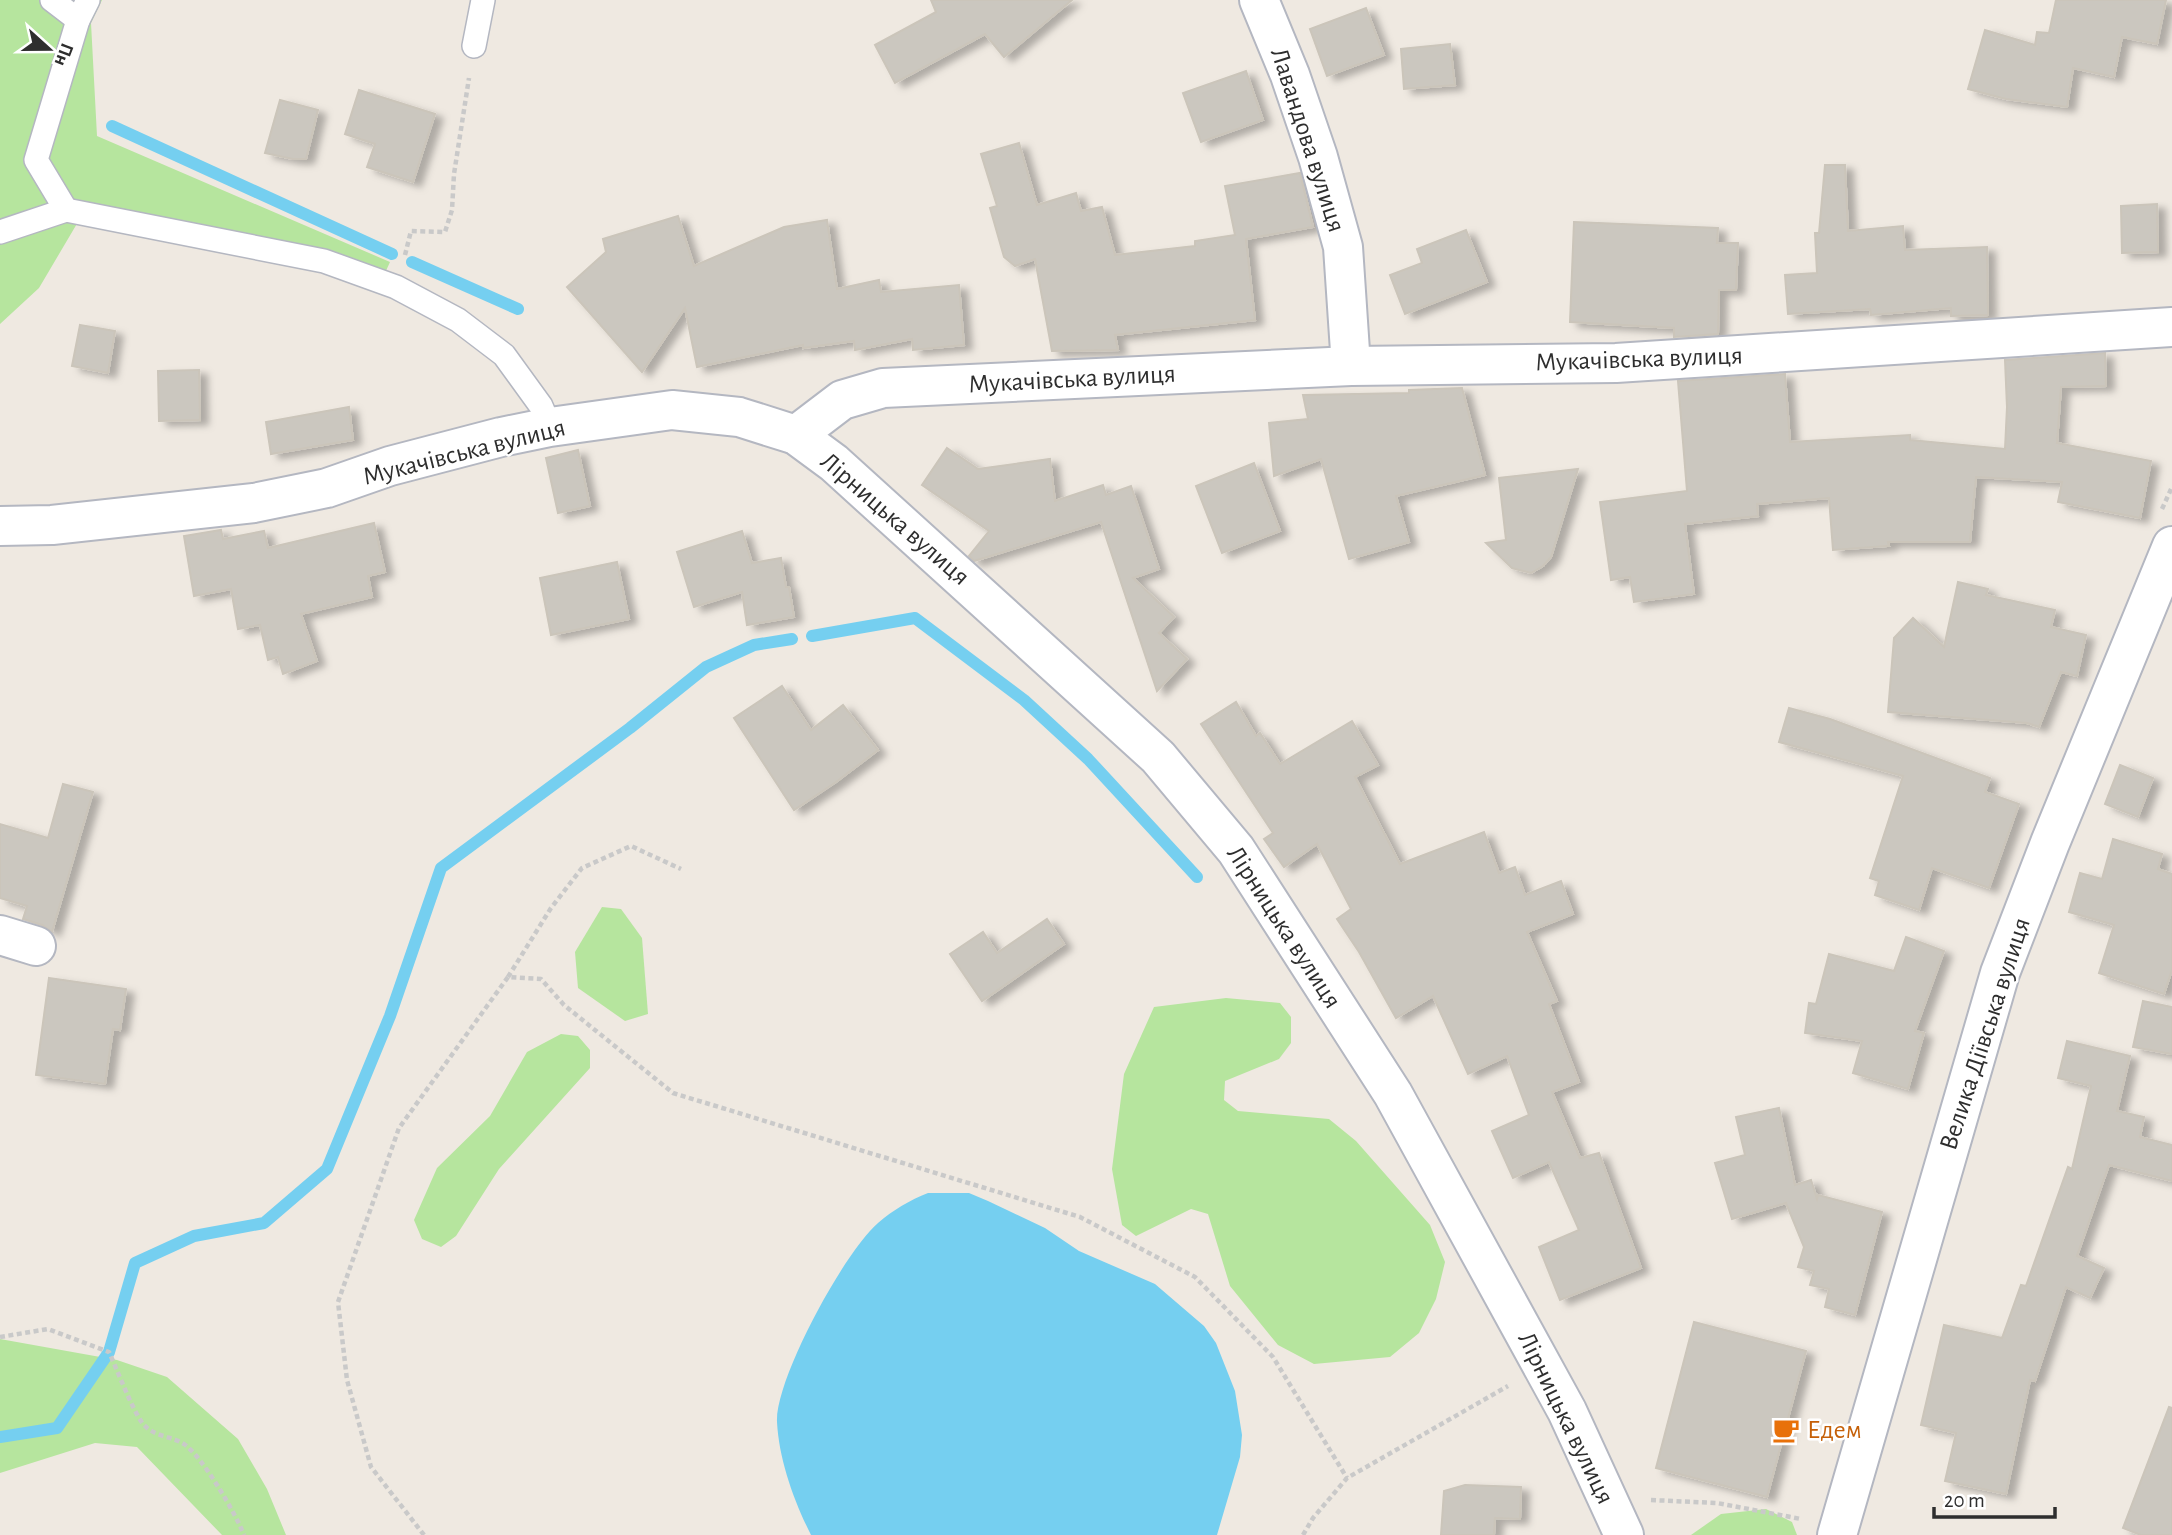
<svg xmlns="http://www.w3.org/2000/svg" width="2172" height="1535" font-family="'Alegreya Sans',sans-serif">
  <defs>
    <filter id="shadow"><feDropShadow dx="8" dy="4.5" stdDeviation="3.5" flood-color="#0004"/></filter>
  </defs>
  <rect width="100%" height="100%" fill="#efe9e1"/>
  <!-- green -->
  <g fill="#b6e59e">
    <polygon points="0,0 102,0 91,23 97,136 390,262 385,273 88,205 39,288 0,324"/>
    <polygon points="602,907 621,909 642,938 648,1014 625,1021 578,988 575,952"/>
    <polygon points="1226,998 1280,1003 1291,1017 1291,1043 1279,1059 1225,1081 1224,1100 1238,1111 1329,1119 1356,1141 1430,1225 1445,1262 1436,1299 1419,1333 1390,1357 1314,1364 1278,1345 1230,1286 1208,1214 1191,1209 1136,1236 1122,1225 1112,1169 1124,1074 1154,1007"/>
    <polygon points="561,1034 578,1036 590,1050 590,1068 499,1169 456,1236 441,1247 422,1239 414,1220 437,1168 490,1116 527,1052"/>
    <polygon points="0,1339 117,1360 167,1377 238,1439 267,1489 286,1535 222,1535 137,1447 95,1443 0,1473"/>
    <polygon points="1766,1509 1792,1522 1797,1535 1691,1535 1721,1514"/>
  </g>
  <!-- water -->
  <path fill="#75cff0" d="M928,1193H969L988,1201L1045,1228L1079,1251L1155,1284L1204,1326L1216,1343L1235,1391L1242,1435L1240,1457L1217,1535H811C794,1501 779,1460 777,1422C775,1379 845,1251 878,1223C893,1210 910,1200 928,1193Z"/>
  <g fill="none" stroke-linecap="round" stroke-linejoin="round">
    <!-- stream -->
    <g stroke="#75cff0" stroke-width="12">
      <polyline points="112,126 392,254"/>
      <polyline points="412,262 518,309"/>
      <polyline points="812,636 915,618 1024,700 1088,759 1197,877"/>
      <polyline points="0,1437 57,1428 109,1352 135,1263 194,1236 264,1223 327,1169 390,1016 441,868 630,728 706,667 754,645 792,639"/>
    </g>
  </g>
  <!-- building -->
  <g fill="#cbc7bf" stroke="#cbc5ba" stroke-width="2" filter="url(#shadow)">
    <polygon points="931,0 1072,0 1004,57 985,34 895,83 875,45 936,12"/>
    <polygon points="2056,0 2166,0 2157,44 2122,37 2114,77 2073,68 2067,107 2006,99 1968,89 1985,30 2035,45 2037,32 2049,33"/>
    <polygon points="1366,8 1384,55 1327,76 1310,29"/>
    <polygon points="1450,44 1455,85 1404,89 1401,49"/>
    <polygon points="1246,71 1263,120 1201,142 1183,93"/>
    <polygon points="359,90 435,114 413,182 367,167 375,144 345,134"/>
    <polygon points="280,100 318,110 306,159 293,159 265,153"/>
    <polygon points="1019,143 1037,205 1076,193 1081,211 1102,207 1115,255 1195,246 1195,241 1235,235 1225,186 1300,173 1313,227 1246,239 1255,320 1115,335 1118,350 1052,351 1035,259 1015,266 1004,257 990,208 997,206 981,154"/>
    <polygon points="1825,165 1845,165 1848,231 1903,226 1905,250 1987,247 1988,315 1951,316 1951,308 1871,315 1870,309 1788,314 1785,275 1817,273 1815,233 1819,233"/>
    <polygon points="2157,204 2158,252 2122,253 2121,206"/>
    <polygon points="678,216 694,266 784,227 827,220 837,289 879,280 881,292 959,285 964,345 913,350 912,339 855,350 854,341 803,348 803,345 697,367 685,308 642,372 567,287 606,252 603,239"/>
    <polygon points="1574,222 1718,228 1717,243 1738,243 1736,290 1719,290 1718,334 1674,337 1674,328 1570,322"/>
    <polygon points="1466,230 1487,282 1405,314 1390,275 1422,263 1417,249"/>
    <polygon points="80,325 115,331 108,373 72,366"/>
    <polygon points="2105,353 2106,386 2061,387 2057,443 2151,461 2140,518 2058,502 2062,482 1976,477 1970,542 1888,542 1889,546 1887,546 1833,550 1829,498 1757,504 1758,516 1685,524 1694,594 1634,602 1630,577 1611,580 1600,502 1687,491 1678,381 1785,374 1790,442 1910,435 1910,440 2005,449 2007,407 2005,360"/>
    <polygon points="199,370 200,420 159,421 158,371"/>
    <polygon points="1462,388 1485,475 1396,496 1409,542 1349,559 1321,459 1274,476 1269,423 1308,419 1303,395 1409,393 1409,390"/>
    <polygon points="349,407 353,440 271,454 266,422"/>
    <polygon points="947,448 978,469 1050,459 1055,501 1103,485 1106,495 1131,486 1159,569 1133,578 1174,617 1159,633 1187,659 1157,691 1101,522 974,561 969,556 989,531 922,485"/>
    <polygon points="578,450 590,506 558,513 546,458"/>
    <polygon points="1254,463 1280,531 1222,553 1196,486"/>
    <polygon points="1578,469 1551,557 1543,566 1531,573 1512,568 1486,543 1506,540 1499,478"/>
    <polygon points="374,523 385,572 368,576 372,597 301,614 317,661 283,674 278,657 268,660 260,625 238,629 231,589 194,596 184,536 221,530 223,539 264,531 268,548"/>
    <polygon points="742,531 752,563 781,558 786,587 789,587 794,617 747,625 742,592 694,607 677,552"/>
    <polygon points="617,562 629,619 551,635 540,578"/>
    <polygon points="1958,582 1988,589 1986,595 2055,610 2051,627 2086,635 2077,676 2061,672 2039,727 2027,723 1888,712 1894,638 1913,618 1944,647"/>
    <polygon points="782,686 811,730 843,705 878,750 836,782 794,810 734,718"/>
    <polygon points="1236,702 1256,736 1260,733 1280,764 1352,721 1378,765 1355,777 1400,864 1484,832 1499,873 1515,867 1525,895 1561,881 1573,914 1527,932 1557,1001 1549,1004 1579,1082 1552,1092 1580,1158 1599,1153 1641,1268 1560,1300 1539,1247 1579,1230 1549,1162 1513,1178 1492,1131 1529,1115 1507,1056 1468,1074 1433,996 1396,1018 1359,952 1337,919 1351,909 1317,844 1284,867 1264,839 1273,833 1201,724"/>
    <polygon points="1789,708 1830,719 1990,778 1985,792 2019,804 1989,888 1932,868 1919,910 1875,895 1879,881 1870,878 1903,776 1779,742"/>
    <polygon points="2120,765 2153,778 2138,817 2105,804"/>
    <polygon points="63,784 93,792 52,932 42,925 23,919 27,906 0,898 0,824 48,838"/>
    <polygon points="2113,839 2162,854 2158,869 2172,874 2172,970 2164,994 2099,973 2114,925 2069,912 2080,873 2102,879"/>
    <polygon points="1047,919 1064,944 982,1001 950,954 983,932 997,953"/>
    <polygon points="1906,937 1944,951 1915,1031 1924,1033 1908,1089 1853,1073 1862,1041 1805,1033 1809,1003 1816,1004 1829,954 1894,971"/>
    <polygon points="49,978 126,989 120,1030 113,1029 105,1084 36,1075"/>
    <polygon points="2143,1001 2172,1007 2172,1054 2133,1047"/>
    <polygon points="2067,1041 2130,1056 2117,1111 2144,1117 2140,1137 2172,1145 2172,1181 2109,1165 2077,1256 2104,1268 2090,1298 2066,1287 2035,1381 2030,1380 2006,1494 1945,1481 1956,1433 1921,1425 1944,1325 2002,1338 2021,1285 2026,1286 2068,1167 2072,1169 2091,1086 2058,1078"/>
    <polygon points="1779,1108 1795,1185 1811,1180 1817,1199 1818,1195 1882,1212 1855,1315 1825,1307 1829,1289 1810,1285 1814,1271 1798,1267 1804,1247 1786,1203 1732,1219 1715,1163 1745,1155 1736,1117"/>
    <polygon points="1694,1322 1806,1351 1767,1497 1656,1468"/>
    <polygon points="2169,1407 2172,1408 2172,1535 2141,1535 2123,1528"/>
    <polygon points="1465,1485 1521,1487 1520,1519 1495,1518 1494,1535 1441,1535 1444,1491"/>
  </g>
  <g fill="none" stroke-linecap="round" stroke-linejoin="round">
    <!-- service casing -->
    <g stroke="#b4b7c1" stroke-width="26">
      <g id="service">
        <polyline points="52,0 78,20"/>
        <polyline points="474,46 483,0"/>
        <polyline points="66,210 36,160 78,20 88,0"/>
        <polyline points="0,232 66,210 324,261 396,287 458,320 504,355 541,406 550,427"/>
      </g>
    </g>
    <!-- minor casing -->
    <g stroke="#b4b7c1" stroke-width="42">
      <g id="minor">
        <polyline points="1259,0 1290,75 1318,157 1343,247 1351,366"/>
        <polyline points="796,435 842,400 883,388 1351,366 1616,363 2172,327"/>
        <polyline points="0,935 36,946"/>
      </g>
    </g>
    <!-- tertiary casing -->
    <g stroke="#b4b7c1" stroke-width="42">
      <g id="tertiary">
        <polyline points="0,526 52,525 254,503 327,488 390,466 501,437 550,427 672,410 739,417 796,435 834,463 1158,757 1236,850 1393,1094 1567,1411 1624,1535"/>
        <polyline points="1837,1535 2000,973 2050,843 2172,546"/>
      </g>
    </g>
    <!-- path -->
    <g stroke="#c9c9c9" stroke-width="4.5" stroke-dasharray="5 3.5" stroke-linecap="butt">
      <polyline points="405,255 411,231 445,232 452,210 454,174 469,78"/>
      <polyline points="2162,509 2172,487"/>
      <polyline points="508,977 551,908 582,868 631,846 681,869"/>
      <path d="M0,1337L48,1329L109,1352C116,1367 135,1417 145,1426C156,1437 171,1436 184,1444C202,1456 236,1514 244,1535"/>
      <polyline points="1651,1500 1717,1503 1801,1519"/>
      <polyline points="424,1535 371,1467 347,1380 338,1302 399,1128 508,977 541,979 564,1005 673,1093 1080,1217 1195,1277 1273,1357 1347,1478"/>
      <polyline points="1303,1535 1313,1518 1347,1478 1508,1386"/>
    </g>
    <!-- service -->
    <use href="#service" stroke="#fff" stroke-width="23"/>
    <!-- minor -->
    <use href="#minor" stroke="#fff" stroke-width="38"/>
    <!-- tertiary -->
    <use href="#tertiary" stroke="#fff" stroke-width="38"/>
  </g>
  <!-- icons -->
  <defs>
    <g id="cafe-bare" transform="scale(2.1)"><path d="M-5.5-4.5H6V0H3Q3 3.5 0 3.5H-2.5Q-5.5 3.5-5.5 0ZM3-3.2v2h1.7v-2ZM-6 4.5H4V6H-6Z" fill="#e8710a" stroke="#fff" stroke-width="2.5" paint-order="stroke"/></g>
  </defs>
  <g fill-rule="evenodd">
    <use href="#cafe-bare" x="1786" y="1430"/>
  </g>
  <g text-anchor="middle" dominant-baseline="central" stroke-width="5" stroke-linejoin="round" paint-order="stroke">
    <!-- street labels -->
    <g font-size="26" fill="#2e2e2e" stroke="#fff">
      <text transform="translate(1308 140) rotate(72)">Лавандова вулиця</text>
      <text transform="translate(1639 359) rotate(-2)">Мукачівська вулиця</text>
      <text transform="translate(1072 379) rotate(-3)">Мукачівська вулиця</text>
      <text transform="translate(464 452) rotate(-14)">Мукачівська вулиця</text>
      <text transform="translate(895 519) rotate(41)">Лірницька вулиця</text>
      <text transform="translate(1284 927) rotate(57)">Лірницька вулиця</text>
      <text transform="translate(1985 1034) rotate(-72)">Велика Діївська вулиця</text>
      <text transform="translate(1566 1418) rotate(64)">Лірницька вулиця</text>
    </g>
    <!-- food labels -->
    <g font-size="26" fill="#c56008" stroke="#fff" text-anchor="start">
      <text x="1807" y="1430">Едем</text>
    </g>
  </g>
  <!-- north arrow -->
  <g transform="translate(49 49) rotate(111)" stroke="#ffffff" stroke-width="5" paint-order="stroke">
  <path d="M0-5L12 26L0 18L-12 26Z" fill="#2e2e2e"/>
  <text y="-10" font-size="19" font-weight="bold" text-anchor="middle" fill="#2e2e2e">Пн</text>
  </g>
  <!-- scale -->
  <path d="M1934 1507v10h121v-10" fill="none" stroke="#2e2e2e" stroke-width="3.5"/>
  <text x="1944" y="1507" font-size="21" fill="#2e2e2e" stroke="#ffffff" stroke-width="5" paint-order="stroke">20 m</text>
</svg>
